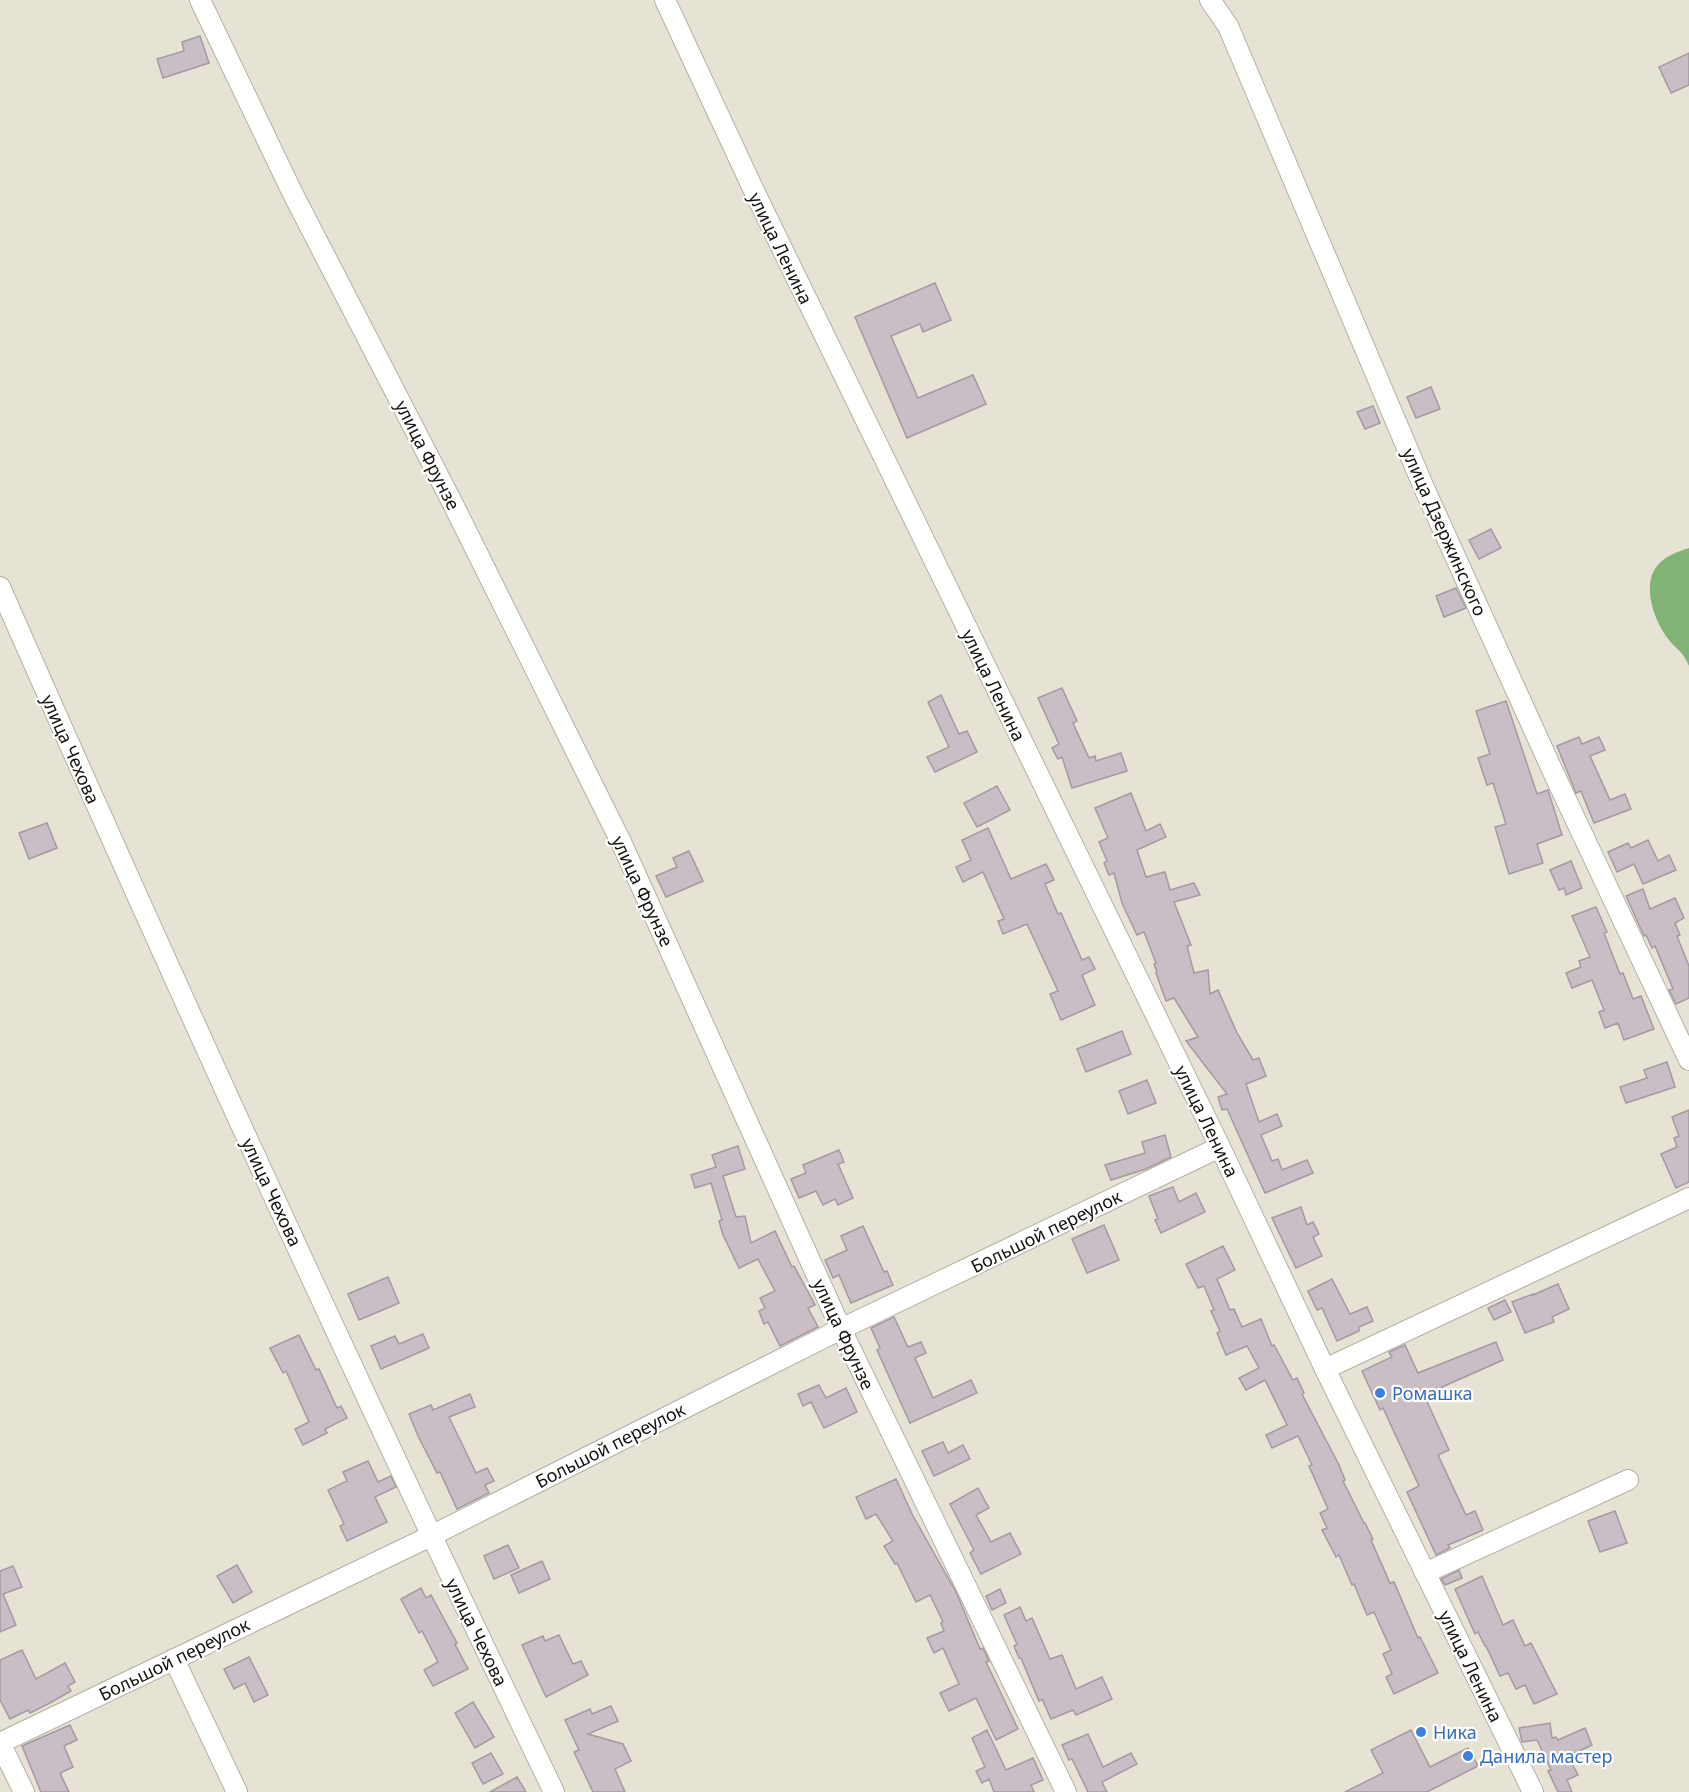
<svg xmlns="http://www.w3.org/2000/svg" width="1689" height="1792" font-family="'Noto Sans',sans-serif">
  <rect width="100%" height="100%" fill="#e6e2d4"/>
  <!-- forest -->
  <path fill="#80b474" d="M1689,548V666C1683,651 1678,651 1669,640C1655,623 1641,585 1657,566C1665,556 1677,552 1689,548Z"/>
  <!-- building -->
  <g fill="#c9bdc6" stroke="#a599a2" stroke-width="1.5">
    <polygon points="200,36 209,63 163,78 157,59 184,51 182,42"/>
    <polygon points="1689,53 1689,85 1671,93 1659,67"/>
    <polygon points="935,283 951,320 923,332 920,324 891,336 918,398 973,375 986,404 907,438 855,317"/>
    <polygon points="1431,387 1440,409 1416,418 1407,397"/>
    <polygon points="1373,406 1380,423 1365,429 1357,412"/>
    <polygon points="1491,529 1501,548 1479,559 1469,540"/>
    <polygon points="1456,588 1466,608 1444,617 1436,596"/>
    <polygon points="1062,688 1077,721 1073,723 1089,758 1095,756 1096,761 1121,753 1127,771 1072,788 1062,757 1058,759 1052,748 1059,744 1038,698"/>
    <polygon points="941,695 959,734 967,731 977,752 935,772 927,757 949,747 928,702"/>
    <polygon points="1506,701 1537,794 1548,790 1562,835 1537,844 1543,863 1509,874 1495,827 1506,824 1493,783 1487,785 1478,758 1490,754 1476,711"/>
    <polygon points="1579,737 1582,744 1599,737 1605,750 1590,756 1610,800 1625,794 1631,809 1594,823 1581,791 1576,793 1557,746"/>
    <polygon points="997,786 1010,810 977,827 964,803"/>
    <polygon points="1131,793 1146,831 1160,824 1166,837 1137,850 1146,877 1165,872 1170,890 1194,883 1200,895 1174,902 1191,945 1187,946 1194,973 1208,970 1210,994 1218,990 1237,1033 1253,1060 1259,1058 1266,1076 1246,1084 1259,1122 1277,1114 1282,1126 1261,1135 1272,1161 1278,1159 1282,1170 1307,1160 1313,1173 1265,1193 1227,1109 1222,1110 1218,1097 1227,1094 1186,1041 1198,1037 1174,998 1166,1001 1156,973 1157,972 1154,964 1156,963 1144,932 1137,935 1122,903 1114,873 1109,875 1104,863 1107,861 1099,842 1108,838 1095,808"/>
    <polygon points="47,823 57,848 29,859 19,833"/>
    <polygon points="988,828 1011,879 1046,864 1054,880 1045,884 1058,914 1061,913 1082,960 1089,957 1095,969 1082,975 1095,1005 1061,1020 1050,994 1058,991 1027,924 1003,934 998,921 1004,919 983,872 963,882 956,867 971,860 962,840"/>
    <polygon points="1648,840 1658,861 1669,855 1676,870 1643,884 1634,864 1617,872 1608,852 1628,843 1631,848"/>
    <polygon points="689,851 703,881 666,897 656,876 677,867 673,858"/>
    <polygon points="1571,861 1582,888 1566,895 1564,888 1559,890 1550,870"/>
    <polygon points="1643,889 1650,909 1675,898 1684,918 1675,923 1680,935 1677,936 1689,966 1689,998 1676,1004 1669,990 1673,989 1655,946 1652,948 1646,935 1644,936 1626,896"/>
    <polygon points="1596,907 1607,932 1604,933 1620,974 1623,973 1633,999 1641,996 1654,1029 1624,1040 1618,1023 1605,1028 1599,1012 1604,1010 1592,980 1572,988 1566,973 1581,967 1579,961 1590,957 1572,916"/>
    <polygon points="1122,1031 1131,1054 1086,1072 1077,1049"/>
    <polygon points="1667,1062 1675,1087 1626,1103 1620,1087 1647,1078 1644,1070"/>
    <polygon points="1147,1080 1156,1103 1128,1114 1119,1091"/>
    <polygon points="1689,1110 1689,1182 1676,1188 1661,1154 1677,1147 1674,1138 1679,1136 1672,1117"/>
    <polygon points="1165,1135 1171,1157 1146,1169 1111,1180 1105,1165 1145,1153 1142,1142"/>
    <polygon points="738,1146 745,1169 723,1176 736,1217 745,1216 751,1243 775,1231 792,1267 794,1266 815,1305 808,1308 818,1327 780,1346 768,1322 764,1324 759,1311 765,1308 760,1298 775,1291 758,1259 739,1268 723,1235 719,1221 722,1220 711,1183 695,1188 691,1175 716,1167 712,1155"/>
    <polygon points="839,1150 844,1162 838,1164 853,1198 838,1205 835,1199 823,1205 816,1191 799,1198 791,1179 806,1173 803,1165"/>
    <polygon points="1173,1187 1179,1202 1196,1193 1205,1212 1161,1233 1155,1220 1158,1219 1149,1196"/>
    <polygon points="1301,1207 1307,1225 1313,1222 1319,1234 1313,1237 1322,1256 1296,1268 1272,1218"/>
    <polygon points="1104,1225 1119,1260 1087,1273 1072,1239"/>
    <polygon points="863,1226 884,1272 887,1271 893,1285 851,1303 839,1275 833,1278 825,1260 847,1250 841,1236"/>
    <polygon points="1223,1246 1235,1270 1217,1279 1230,1310 1234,1309 1242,1327 1261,1319 1272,1346 1274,1345 1293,1380 1297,1378 1304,1393 1302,1394 1339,1465 1345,1480 1343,1481 1364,1523 1365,1523 1373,1539 1371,1540 1390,1583 1394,1582 1418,1638 1420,1637 1438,1673 1394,1694 1386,1677 1392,1674 1383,1654 1391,1650 1374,1612 1367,1615 1354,1584 1352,1585 1339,1555 1336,1557 1322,1530 1327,1528 1320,1513 1328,1509 1309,1466 1312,1465 1298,1436 1272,1448 1266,1435 1287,1425 1265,1380 1246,1390 1239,1378 1259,1368 1247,1346 1226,1355 1217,1333 1220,1331 1211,1311 1214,1310 1204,1286 1198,1288 1186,1264"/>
    <polygon points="388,1277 399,1303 359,1320 348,1294"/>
    <polygon points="1332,1279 1350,1314 1367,1307 1373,1321 1359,1327 1359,1331 1337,1341 1322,1308 1317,1310 1308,1291"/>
    <polygon points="1558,1284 1569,1309 1552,1317 1554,1322 1525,1333 1512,1302 1533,1294 1533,1295"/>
    <polygon points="1505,1300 1511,1312 1494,1320 1488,1308"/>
    <polygon points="894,1317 908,1347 921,1342 926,1353 915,1358 933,1398 971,1380 977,1393 910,1423 877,1350 880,1348 871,1328"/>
    <polygon points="423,1334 429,1348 381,1369 371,1346 395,1336 399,1344"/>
    <polygon points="299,1335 316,1370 319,1369 337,1408 341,1406 347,1418 325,1429 327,1433 303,1445 295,1429 309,1422 286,1371 283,1373 270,1348"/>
    <polygon points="1496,1342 1503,1360 1424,1395 1449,1450 1438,1455 1466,1515 1475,1511 1483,1530 1448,1545 1450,1548 1436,1555 1407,1492 1419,1486 1383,1408 1380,1410 1362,1371 1392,1357 1389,1352 1405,1345 1418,1373"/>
    <polygon points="819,1385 826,1398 846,1388 857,1412 824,1428 811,1402 803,1406 798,1394"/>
    <polygon points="470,1394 475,1407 449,1417 476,1473 487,1468 494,1481 485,1485 489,1493 457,1509 440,1472 437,1473 418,1436 409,1414 431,1405 433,1410"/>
    <polygon points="943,1442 948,1453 963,1445 970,1459 934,1476 922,1451"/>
    <polygon points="368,1461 378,1482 391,1476 396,1487 375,1497 387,1522 347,1541 340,1526 344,1524 328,1490 347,1481 343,1472"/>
    <polygon points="896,1479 913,1516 956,1592 980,1649 983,1648 989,1661 986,1662 1018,1729 996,1740 976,1698 949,1711 940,1693 959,1684 943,1648 934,1653 927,1638 944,1631 941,1623 943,1622 930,1595 916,1602 897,1563 895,1564 884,1546 893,1541 876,1514 866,1519 856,1497"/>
    <polygon points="978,1488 989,1508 976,1515 991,1542 1010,1533 1021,1554 981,1574 970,1553 974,1550 950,1504"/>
    <polygon points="1615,1511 1627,1543 1600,1552 1588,1521"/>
    <polygon points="508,1545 519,1568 494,1579 484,1556"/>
    <polygon points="542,1561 550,1579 519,1593 511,1575"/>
    <polygon points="237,1565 252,1592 233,1603 217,1576"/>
    <polygon points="13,1566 22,1587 3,1594 16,1625 0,1632 0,1571"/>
    <polygon points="1459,1570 1462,1578 1445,1585 1441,1579"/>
    <polygon points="1482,1576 1503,1625 1513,1620 1525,1646 1531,1643 1557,1694 1534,1704 1525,1685 1516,1689 1508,1673 1500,1676 1486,1646 1485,1646 1478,1632 1475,1634 1455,1589"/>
    <polygon points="421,1588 426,1598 431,1595 457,1643 455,1644 468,1669 433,1686 424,1670 438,1662 422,1631 419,1633 401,1599"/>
    <polygon points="1000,1589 1006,1603 992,1610 986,1596"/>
    <polygon points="1020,1607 1026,1621 1032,1618 1050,1659 1062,1655 1076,1689 1102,1677 1112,1699 1076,1715 1073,1710 1051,1719 1042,1699 1039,1701 1021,1658 1019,1658 1014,1646 1017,1644 1004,1615"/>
    <polygon points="559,1635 573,1664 581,1661 588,1675 546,1697 522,1645 543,1636 545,1641"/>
    <polygon points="22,1650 36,1679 65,1663 75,1682 68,1686 71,1691 48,1704 30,1713 28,1710 10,1719 0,1700 0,1660"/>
    <polygon points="249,1657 268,1695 254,1702 245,1683 234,1689 224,1669"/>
    <polygon points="473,1702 494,1737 475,1748 455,1713"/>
    <polygon points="611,1706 618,1721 588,1734 623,1744 631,1761 615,1769 625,1792 593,1792 574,1752 579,1750 565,1720 590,1709 592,1714"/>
    <polygon points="1550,1723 1552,1738 1556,1737 1558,1740 1585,1728 1592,1745 1568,1756 1578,1775 1567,1780 1572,1792 1558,1792 1548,1771 1551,1770 1537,1740 1522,1742 1519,1728"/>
    <polygon points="70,1725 77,1740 64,1746 73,1767 60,1773 69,1792 41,1792 22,1746"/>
    <polygon points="987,1730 1006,1770 1033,1758 1043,1780 1031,1785 1034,1792 994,1792 989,1779 982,1783 976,1771 985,1767 972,1738"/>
    <polygon points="1411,1730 1430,1767 1468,1748 1478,1766 1427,1792 1345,1792 1383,1773 1371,1750"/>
    <polygon points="1088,1734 1103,1767 1131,1753 1137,1764 1102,1782 1107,1792 1088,1792 1072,1759 1069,1760 1062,1745"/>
    <polygon points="491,1753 503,1774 483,1784 472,1763"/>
    <polygon points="517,1777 526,1792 490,1792"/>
  </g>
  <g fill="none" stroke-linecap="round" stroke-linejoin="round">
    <!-- minor casing -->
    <g stroke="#b3b0a3" stroke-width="22">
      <g id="minor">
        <polyline points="200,0 292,192 452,502 622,844 841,1329 1066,1792"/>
        <polyline points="665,0 756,195 1220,1147 1325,1369 1533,1792"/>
        <polyline points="1210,0 1228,26 1425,490 1554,774 1689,1060"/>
        <path d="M0,587C178,992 362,1394 554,1792"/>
        <polyline points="1325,1369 1689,1198"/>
        <polyline points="1425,1573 1628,1480"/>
        <polyline points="174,1659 237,1792"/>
        <polyline points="0,1743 431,1536 841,1329 1220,1147"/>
        <polyline points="0,1743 24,1792"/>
      </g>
    </g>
    <!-- minor -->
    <use href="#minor" stroke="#fff" stroke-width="20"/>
  </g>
  <!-- markers -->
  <g fill="#3f7fe0" stroke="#fff" stroke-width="2">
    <circle cx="1380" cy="1393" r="6"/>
    <circle cx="1421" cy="1732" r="6"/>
    <circle cx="1468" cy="1756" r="6"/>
  </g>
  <g text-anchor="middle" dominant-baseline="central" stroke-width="4.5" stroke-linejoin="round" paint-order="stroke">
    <!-- street labels -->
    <g font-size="18" fill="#13120d" stroke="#fff">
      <text transform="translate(781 248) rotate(64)">улица Ленина</text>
      <text transform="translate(428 455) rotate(63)">улица Фрунзе</text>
      <text transform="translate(1445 532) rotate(66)">улица Дзержинского</text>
      <text transform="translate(994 685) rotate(64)">улица Ленина</text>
      <text transform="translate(71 749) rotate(66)">улица Чехова</text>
      <text transform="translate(643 891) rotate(65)">улица Фрунзе</text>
      <text transform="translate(1207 1121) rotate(64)">улица Ленина</text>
      <text transform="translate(272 1192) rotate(65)">улица Чехова</text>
      <text transform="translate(1046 1231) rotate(-26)">Большой переулок</text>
      <text transform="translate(844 1334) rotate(65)">улица Фрунзе</text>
      <text transform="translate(610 1445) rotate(-27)">Большой переулок</text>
      <text transform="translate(477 1632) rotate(64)">улица Чехова</text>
      <text transform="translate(174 1659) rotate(-26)">Большой переулок</text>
      <text transform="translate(1471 1666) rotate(64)">улица Ленина</text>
    </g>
    <!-- shop labels -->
    <g font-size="18" fill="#366cbe" stroke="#fff" text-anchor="start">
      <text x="1392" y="1393">Ромашка</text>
      <text x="1433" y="1732">Ника</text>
      <text x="1480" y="1756">Данила мастер</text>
    </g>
  </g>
</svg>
